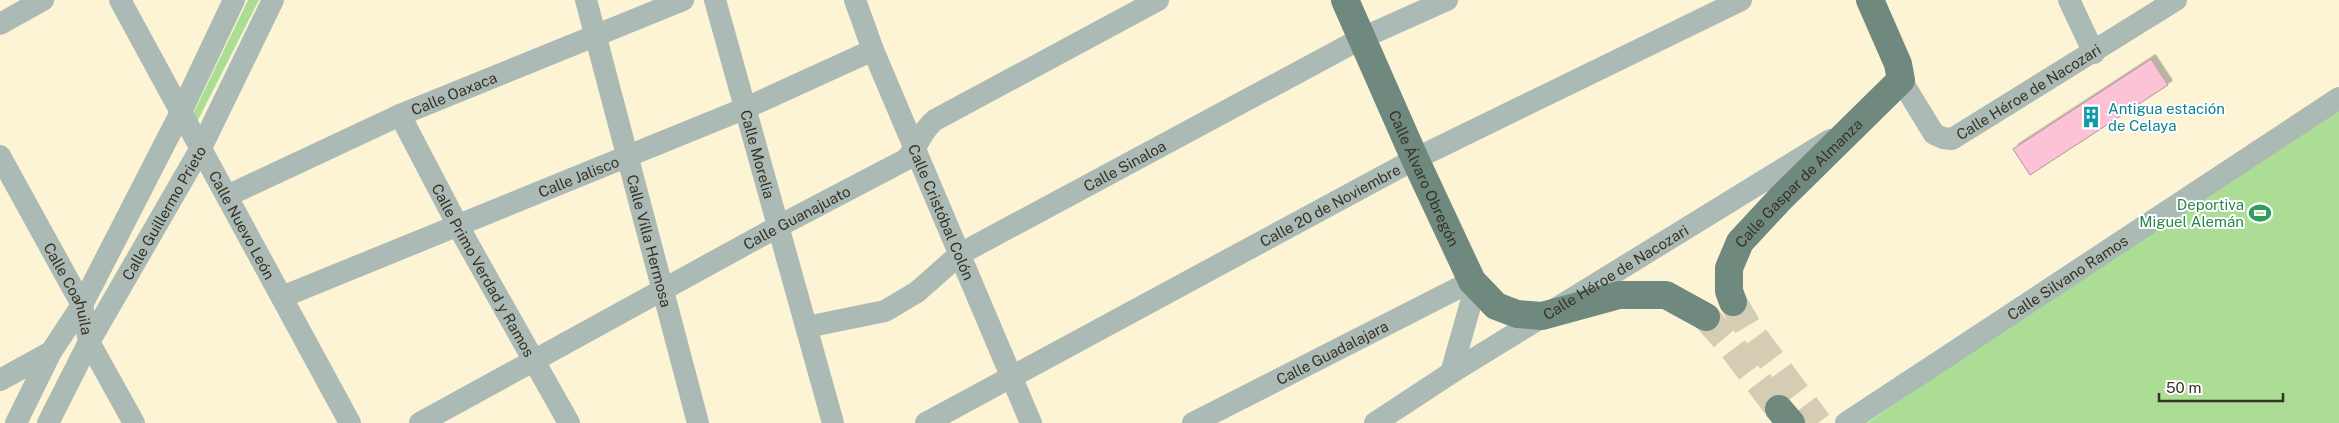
<svg xmlns="http://www.w3.org/2000/svg" width="2339" height="423" font-family="'Public Sans',sans-serif">
  <defs>
    <filter id="shadow"><feDropShadow dx="4.5" dy="-4.5" stdDeviation="0" flood-color="#0004"/></filter>
  </defs>
  <rect width="100%" height="100%" fill="#fdf4d6"/>
  <!-- green -->
  <g fill="#abdd94">
    <polygon points="248,0 259,0 196,124 192,116"/>
    <polygon points="2339,110 2339,423 1867,423 2022,317"/>
  </g>
  <!-- building -->
  <polygon fill="#fcc3d6" stroke="#b1929c" filter="url(#shadow)" points="2151,59 2168,85 2030,175 2013,149"/>
  <g fill="none" stroke-linecap="round" stroke-linejoin="round">
    <!-- major-tunnel -->
    <g stroke="#d5cdb3" stroke-width="28" stroke-dasharray="28 14" stroke-linecap="butt">
      <polyline points="1733,302 1752,334 1818,423"/>
      <polyline points="1706,317 1733,348 1779,409"/>
    </g>
    <!-- minor -->
    <g stroke="#abbab4" stroke-width="22">
      <path id="s1" d="M120,0L350,423"/>
      <path id="s2" d="M586,0L698,423"/>
      <path id="s3" d="M715,0L833,423"/>
      <path id="s4" d="M855,0L873,50L1031,423"/>
      <polyline points="2069,0 2094,53"/>
      <polyline points="0,24 43,0"/>
      <path id="s5" d="M1901,80L1934,134L1943,138L1952,139L2176,0"/>
      <path id="s6" d="M400,115L458,226L569,423"/>
      <path id="s7" d="M0,156L82,305L89,342L134,423"/>
      <path id="s8" d="M227,196L400,115L683,0"/>
      <path id="s9" d="M282,297L746,108L873,50"/>
      <path id="s10" d="M807,327L885,311L917,292L960,254L1362,38L1447,0"/>
      <polyline points="1451,373 1476,285"/>
      <polyline points="0,380 51,352"/>
      <polyline points="16,423 51,352 82,305 181,112 234,0"/>
      <path id="s11" d="M48,423L89,342L201,148L273,0"/>
      <path id="s12" d="M420,423L779,226L905,160C920,146 919,133 935,120L1158,0"/>
      <path id="s13" d="M926,423L1415,159L1741,0"/>
      <path id="s14" d="M1193,423L1472,281"/>
      <path id="s15" d="M1375,423L1451,373L1830,140"/>
      <path id="s16" d="M1846,423L2339,98"/>
    </g>
    <!-- major -->
    <g stroke="#6f897f" stroke-width="28">
      <path id="s17" d="M1345,0L1415,159L1472,281L1496,306L1517,314L1542,316L1619,295H1666L1706,317"/>
      <path id="s18" d="M1733,302L1729,291V268L1740,242L1780,199L1901,80L1898,64L1870,0"/>
      <polyline points="1779,409 1791,423"/>
    </g>
  </g>
  <!-- icons -->
  <defs>
    <g id="building-bare" transform="scale(1.725)"><path d="M-4-6H4V6H1V3H-1V6H-4ZM-2.5-4.3h1.7v1.8h-1.7ZM.8-4.3h1.7v1.8H.8ZM-2.5-1h1.7V.8h-1.7ZM.8-1h1.7V.8H.8Z" fill="#0f9aa8" stroke="#fff" stroke-width="2.5" paint-order="stroke"/></g>
    <g id="stadium-bare" transform="scale(1.725)"><path d="M0-5a6.5 5 0 1 0 0 10a6.5 5 0 1 0 0-10ZM-3.5-1.8h7v3.6h-7Z" fill="#2e9e5b" stroke="#fff" stroke-width="2.5" paint-order="stroke"/></g>
  </defs>
  <g fill-rule="evenodd">
    <use href="#building-bare" x="2091" y="117"/>
    <use href="#stadium-bare" x="2260" y="213"/>
  </g>
  <g text-anchor="middle" dominant-baseline="central" stroke-width="4" stroke-linejoin="round" paint-order="stroke">
    <!-- street labels -->
    <g font-size="15" fill="#363227" stroke="#fff">
      <text stroke="none"><textPath href="#s5" startOffset="172">Calle Héroe de Nacozari</textPath></text>
      <text stroke="none"><textPath href="#s8" startOffset="249">Calle Oaxaca</textPath></text>
      <text stroke="none"><textPath href="#s3" startOffset="160">Calle Morelia</textPath></text>
      <text stroke="none"><textPath href="#s10" startOffset="361">Calle Sinaloa</textPath></text>
      <text stroke="none"><textPath href="#s9" startOffset="320">Calle Jalisco</textPath></text>
      <text stroke="none"><textPath href="#s17" startOffset="195">Calle Álvaro Obregón</textPath></text>
      <text stroke="none"><textPath href="#s18" startOffset="146">Calle Gaspar de Almanza</textPath></text>
      <text stroke="none"><textPath href="#s13" startOffset="459">Calle 20 de Noviembre</textPath></text>
      <text stroke="none"><textPath href="#s4" startOffset="229">Calle Cristóbal Colón</textPath></text>
      <text stroke="none"><textPath href="#s11" startOffset="240">Calle Guillermo Prieto</textPath></text>
      <text stroke="none"><textPath href="#s12" startOffset="429">Calle Guanajuato</textPath></text>
      <text stroke="none"><textPath href="#s1" startOffset="256">Calle Nuevo León</textPath></text>
      <text stroke="none"><textPath href="#s2" startOffset="249">Calle Villa Hermosa</textPath></text>
      <text stroke="none"><textPath href="#s6" startOffset="176">Calle Primo Verdad y Ramos</textPath></text>
      <text stroke="none"><textPath href="#s15" startOffset="284">Calle Héroe de Nacozari</textPath></text>
      <text stroke="none"><textPath href="#s16" startOffset="265">Calle Silvano Ramos</textPath></text>
      <text stroke="none"><textPath href="#s7" startOffset="150">Calle Coahuila</textPath></text>
      <text stroke="none"><textPath href="#s14" startOffset="156">Calle Guadalajara</textPath></text>
    </g>
    <!-- culture labels -->
    <g font-size="15" fill="#0d838f" stroke="#fff" text-anchor="start">
      <text x="2108" y="108">Antigua estación<tspan x="2108" dy="17">de Celaya</tspan></text>
    </g>
    <!-- leisure labels -->
    <g font-size="15" fill="#27864d" stroke="#fff" text-anchor="end">
      <text x="2244" y="204">Deportiva<tspan x="2244" dy="17">Miguel Alemán</tspan></text>
    </g>
  </g>
  <!-- scale -->
  <path d="M2159 393v8h124v-8" fill="none" stroke="#363227" stroke-width="2.5"/>
  <text x="2166" y="393" font-size="15" fill="#363227" stroke="#ffffff" stroke-width="4" paint-order="stroke">50 m</text>
</svg>
